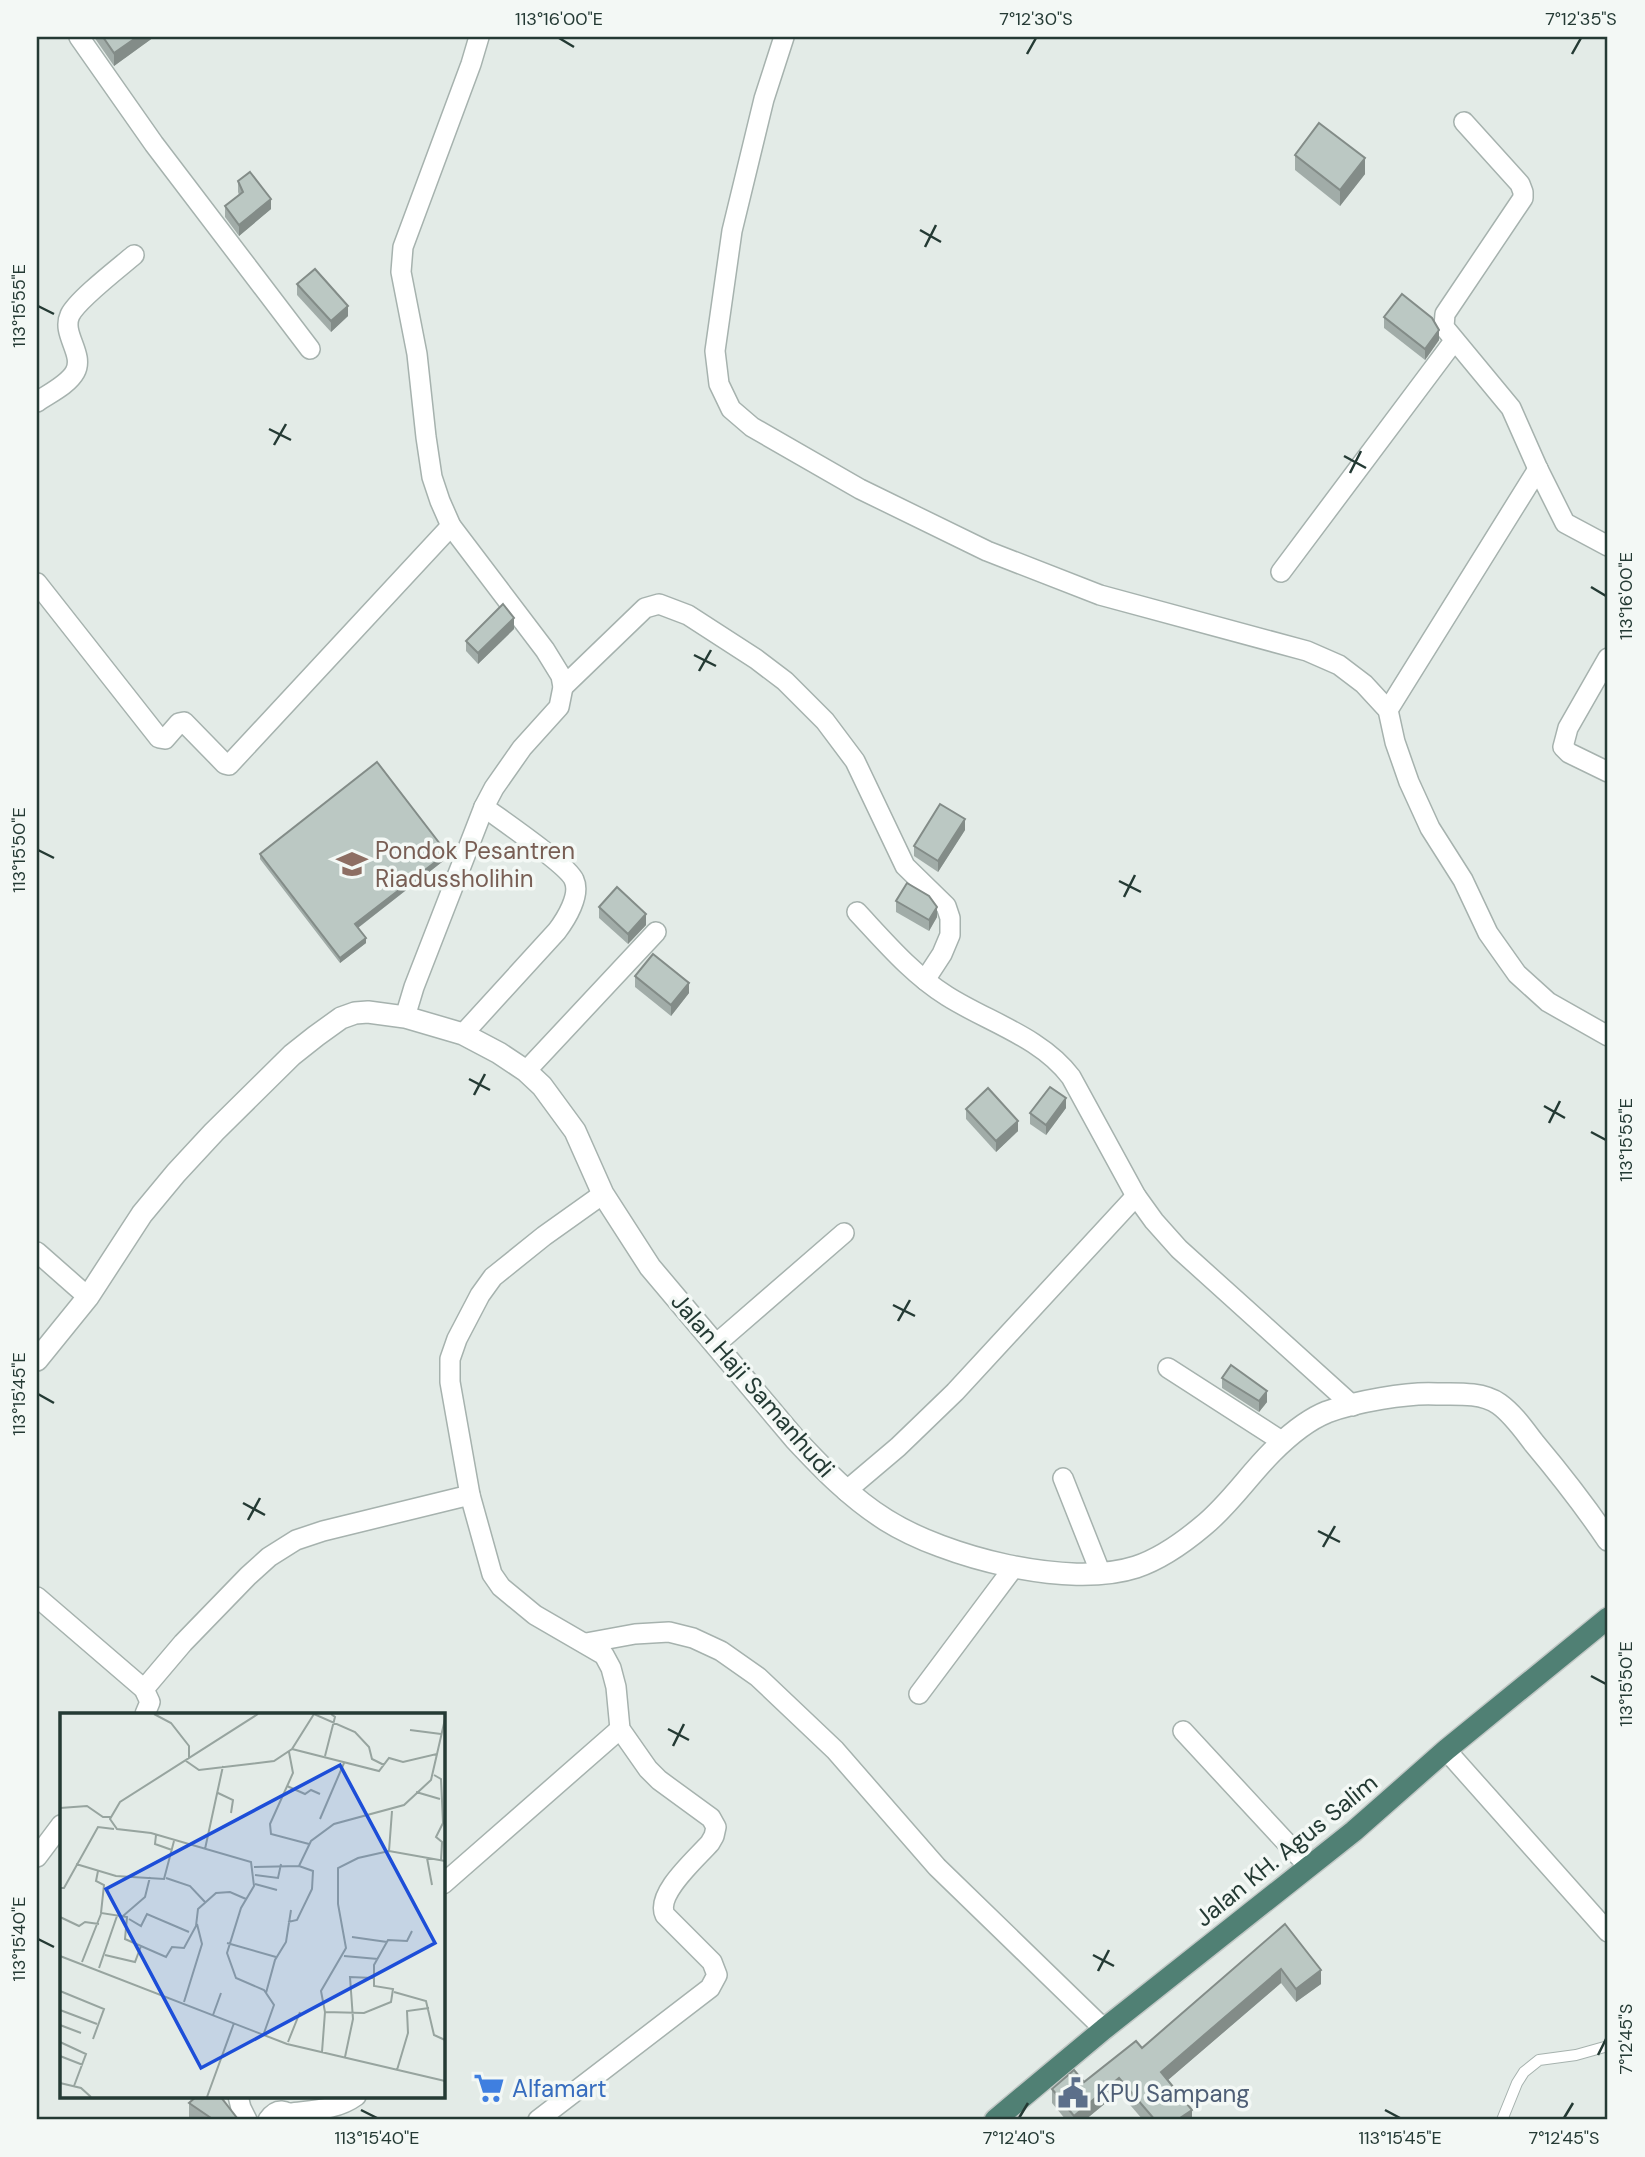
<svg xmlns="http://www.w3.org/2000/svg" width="1645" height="2157" font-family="'DM Sans',sans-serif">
  <rect width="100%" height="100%" fill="#e3ebe7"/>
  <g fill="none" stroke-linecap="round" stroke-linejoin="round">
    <!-- service casing -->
    <g stroke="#a6b2ae" stroke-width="12">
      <polyline id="service" points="1502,2120 1517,2083 1524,2072 1539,2060 1576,2055 1608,2046"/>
    </g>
    <!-- minor casing -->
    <g stroke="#a6b2ae" stroke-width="22">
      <g id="minor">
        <polyline points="79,37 154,144 310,349"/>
        <polyline points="784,37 764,99 732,231 715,351 719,384 731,409 752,427 860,489 987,551 1100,595 1307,651 1339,665 1364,684 1388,710 1395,742 1409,782 1430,828 1463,880 1488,933 1517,974 1548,1002 1608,1036"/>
        <polyline points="1464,122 1520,184 1523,192 1523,198 1445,314 1444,327 1511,408 1538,469 1565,523 1608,546"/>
        <path d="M37,402C48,394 68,385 75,372C85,354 61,334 70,315C77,300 120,267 134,255"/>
        <polyline points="1281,572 1454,341"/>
        <polyline points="37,583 159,738 165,739 179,723 184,722 225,764 229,765 451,526"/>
        <polyline points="1608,658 1568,728 1563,747 1569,753 1608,772"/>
        <polyline points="563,687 645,608 659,604 688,615 756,659 785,681 825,721 855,761 905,866 946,906 950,918 950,935 942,954 925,980"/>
        <polyline points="1388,710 1538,469"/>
        <path d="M857,912C885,942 912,974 947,996C988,1022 1041,1037 1071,1077L1136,1196L1154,1221L1179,1249L1353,1406"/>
        <polyline points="405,1017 414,987 484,807 494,788 522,748 559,707 563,687 561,676 545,650 451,526 440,501 432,477 426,437 417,354 401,272 403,247 471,64 479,37"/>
        <path d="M463,1034L557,931C566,919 581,895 574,880C568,865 500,819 484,807"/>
        <polyline points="526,1071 656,932"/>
        <polyline points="37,1252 88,1297"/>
        <polyline points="716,1344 844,1233"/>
        <polyline points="1168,1368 1283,1442"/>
        <polyline points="1063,1478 1101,1574"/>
        <polyline points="846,1491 898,1447 955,1392 1136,1196"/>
        <polyline points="37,1597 144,1689 150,1702 145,1714"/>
        <polyline points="586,1643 635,1634 669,1632 693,1638 721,1651 758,1677 835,1750 937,1867 1104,2029"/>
        <polyline points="144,1689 183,1643 248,1576 269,1557 296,1540 323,1531 470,1495"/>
        <polyline points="919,1694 1014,1567"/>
        <polyline points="1183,1731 1309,1867"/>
        <polyline points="1446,1750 1608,1932"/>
        <polyline points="37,1857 61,1825"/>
        <polyline points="443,1884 620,1729"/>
        <polyline points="238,2096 241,2108 247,2120"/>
        <path d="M290,2113C313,2110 337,2110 356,2096"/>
        <path d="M268,2120C277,2107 286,2109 296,2120"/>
        <path d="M538,2120L710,1988L717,1975L712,1962L665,1915C655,1894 696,1859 710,1843L714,1836L716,1827L711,1818L659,1780L648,1769L620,1729L616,1687L611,1668L604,1655L535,1615L501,1587L492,1574L470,1495L450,1382V1359L457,1339L480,1295L493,1277L544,1236L603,1194"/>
      </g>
    </g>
    <!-- tertiary casing -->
    <g stroke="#a6b2ae" stroke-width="24">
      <path id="tertiary" d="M37,1360L88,1297L142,1214L176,1173L214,1132L292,1055L316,1036L341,1018L355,1013L368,1012L405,1017L463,1034L499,1053L526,1071L542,1086L575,1131L603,1194L650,1267L795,1439C823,1469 851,1498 886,1520C945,1557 1068,1589 1136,1567C1160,1559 1184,1542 1203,1526C1229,1505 1248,1476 1272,1452C1287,1437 1307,1420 1327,1412C1354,1402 1408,1392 1437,1394C1456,1394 1482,1392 1499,1404C1513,1414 1524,1430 1534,1443C1560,1474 1585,1506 1608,1540"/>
    </g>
    <!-- trunk casing -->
    <g stroke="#c2c8c6" stroke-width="24">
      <polyline id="trunk" points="995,2120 1104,2029 1354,1831 1446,1750 1608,1618"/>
    </g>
    <!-- service -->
    <use href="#service" stroke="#fff" stroke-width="10"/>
    <!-- minor -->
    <use href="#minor" stroke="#fff" stroke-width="19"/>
    <!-- tertiary -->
    <use href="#tertiary" stroke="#fff" stroke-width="21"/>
    <!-- trunk -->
    <use href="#trunk" stroke="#508074" stroke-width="21"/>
  </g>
  <!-- wall -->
  <g fill="#a1aca8">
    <polygon points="94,37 154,37 114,66"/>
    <polygon points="1295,155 1365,174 1340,206 1295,170"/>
    <polygon points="238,181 271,209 239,236 225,217 225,206 239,195 238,192"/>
    <polygon points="297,284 348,316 331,332 297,295"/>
    <polygon points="1384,317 1439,340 1425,360 1384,328"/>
    <polygon points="514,629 478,664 466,651 466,641"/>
    <polygon points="965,830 938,872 914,856 914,846"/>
    <polygon points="260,854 447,858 358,928 366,943 340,963 260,859"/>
    <polygon points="896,901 937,917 929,931 896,912"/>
    <polygon points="599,907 646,925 628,944 599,918"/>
    <polygon points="635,976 689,993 671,1016 635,987"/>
    <polygon points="1066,1108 1046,1135 1030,1124 1030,1113"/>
    <polygon points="966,1109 1018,1131 996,1152 966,1119"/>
    <polygon points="1222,1378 1267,1402 1259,1412 1222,1388"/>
    <polygon points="1285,1924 1321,1984 1296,2002 1281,1983 1168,2080 1192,2120 1143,2120 1119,2092 1085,2120 1066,2120 1052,2103 1052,2089 1084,2082 1142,2048"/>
    <polygon points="189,2103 237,2120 189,2120"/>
  </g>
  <!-- shaded-wall -->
  <g fill="#838c88">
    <polygon points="137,37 154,37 114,66 114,53"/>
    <polygon points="1365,158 1365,174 1340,206 1340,190"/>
    <polygon points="271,199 271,209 239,236 239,225"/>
    <polygon points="348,306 348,316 331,332 331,321"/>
    <polygon points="1439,330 1439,340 1425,360 1425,349"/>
    <polygon points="514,618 514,629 478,664 478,653"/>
    <polygon points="965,819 965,830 938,872 938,861"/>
    <polygon points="447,853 447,858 355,930 355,924"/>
    <polygon points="937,907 937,917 929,931 929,920"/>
    <polygon points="646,914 646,925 628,944 628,934"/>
    <polygon points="366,938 366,943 340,963 340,958"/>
    <polygon points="689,983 689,993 671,1016 671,1005"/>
    <polygon points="1066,1098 1066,1108 1046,1135 1046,1125"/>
    <polygon points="1018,1121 1018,1131 996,1152 996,1141"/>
    <polygon points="1267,1391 1267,1402 1259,1412 1259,1401"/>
    <polygon points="1281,1969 1281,1983 1161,2086 1161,2072"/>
    <polygon points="1321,1970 1321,1984 1296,2002 1296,1989"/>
    <polygon points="1119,2078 1119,2092 1085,2120 1074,2120 1074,2116"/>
    <polygon points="1192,2110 1192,2120 1177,2120"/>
  </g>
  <!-- building -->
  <g fill="#bbc8c3" stroke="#838c88" stroke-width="2">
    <polygon points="103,37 137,37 114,53"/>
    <polygon points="1319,123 1365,158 1340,190 1295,155"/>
    <polygon points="250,172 271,199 239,225 225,206 243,192 238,181"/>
    <polygon points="315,269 348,306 331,321 297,284"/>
    <polygon points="1402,294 1432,318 1439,330 1425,349 1384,317"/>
    <polygon points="503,604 514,618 478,653 466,641"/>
    <polygon points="377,762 447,853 355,924 366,938 340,958 260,854"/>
    <polygon points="940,804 965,819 938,861 914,846"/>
    <polygon points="907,883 929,896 937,907 929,920 896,901"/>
    <polygon points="617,887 646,914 628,934 599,907"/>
    <polygon points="653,954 689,983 671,1005 635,976"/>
    <polygon points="1050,1087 1066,1098 1046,1125 1030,1113"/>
    <polygon points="988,1088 1018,1121 996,1141 966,1109"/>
    <polygon points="1231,1365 1267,1391 1259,1401 1222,1378"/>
    <polygon points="1285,1924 1321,1970 1296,1989 1281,1969 1161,2072 1192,2110 1177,2120 1155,2120 1119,2078 1074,2116 1052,2089 1074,2070 1084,2082 1136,2041 1142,2048"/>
    <polygon points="197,2096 220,2096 237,2118 235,2120 214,2120 189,2103"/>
  </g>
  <!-- ticks -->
  <path fill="none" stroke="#243a34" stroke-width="2.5" d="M559,38L574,47M1027,54L1036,38M1572,54L1581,38M920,230L941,242M925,247L936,225M38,306L54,314M269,429L291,440M274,445L286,424M1344,456L1366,468M1350,473L1361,451M1591,587L1606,596M694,655L716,666M699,671L711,650M38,850L54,858M1119,881L1141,892M1124,897L1135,875M469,1079L490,1090M474,1095L485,1074M1544,1106L1565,1118M1549,1123L1560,1101M1591,1132L1606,1140M893,1305L915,1316M898,1321L910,1300M38,1394L54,1403M243,1503L265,1515M248,1520L260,1498M1318,1531L1340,1542M1323,1547L1335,1526M1591,1676L1606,1684M668,1729L689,1740M673,1746L684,1724M38,1939L54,1947M1093,1955L1114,1966M1098,1971L1109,1950M1598,2055L1606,2039M361,2110L377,2118M1385,2110L1400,2118M1019,2118L1028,2103M1564,2118L1573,2103"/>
  <!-- icons -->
  <defs>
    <g id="school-bare" transform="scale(2.415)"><path d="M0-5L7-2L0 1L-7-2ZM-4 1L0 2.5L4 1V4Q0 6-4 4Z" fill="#8d6e63" stroke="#f3f8f5" stroke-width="2.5" paint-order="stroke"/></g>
    <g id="supermarket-bare" transform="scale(2.415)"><path d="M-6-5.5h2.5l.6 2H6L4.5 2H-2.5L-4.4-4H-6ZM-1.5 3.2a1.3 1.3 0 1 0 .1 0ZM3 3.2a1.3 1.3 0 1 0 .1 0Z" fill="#3f7fe0" stroke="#f3f8f5" stroke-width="2.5" paint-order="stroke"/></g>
    <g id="civic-bare" transform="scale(2.415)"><path d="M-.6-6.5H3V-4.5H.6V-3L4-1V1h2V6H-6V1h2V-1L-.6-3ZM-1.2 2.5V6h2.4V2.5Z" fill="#5c6f8a" stroke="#f3f8f5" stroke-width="2.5" paint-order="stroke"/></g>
  </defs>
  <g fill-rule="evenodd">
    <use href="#school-bare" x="352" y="864"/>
    <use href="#supermarket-bare" x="489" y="2088"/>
    <use href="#civic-bare" x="1073" y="2093"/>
  </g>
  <g text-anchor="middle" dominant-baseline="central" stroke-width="7" stroke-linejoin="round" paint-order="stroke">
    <!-- education labels -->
    <g font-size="24" fill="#785e54" stroke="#f3f8f5" text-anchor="start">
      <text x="375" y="850">Pondok Pesantren<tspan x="375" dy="28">Riadussholihin</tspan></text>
    </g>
    <!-- street labels -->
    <g font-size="24" fill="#243a34" stroke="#f3f8f5">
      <text transform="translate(753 1385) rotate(49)">Jalan Haji Samanhudi</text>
      <text transform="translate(1286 1850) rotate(-39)">Jalan KH. Agus Salim</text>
    </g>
    <!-- shop labels -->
    <g font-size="24" fill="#366cbe" stroke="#f3f8f5" text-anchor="start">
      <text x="512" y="2088">Alfamart</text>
    </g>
    <!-- service labels -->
    <g font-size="24" fill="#4e5e75" stroke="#f3f8f5" text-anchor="start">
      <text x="1096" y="2093">KPU Sampang</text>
    </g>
  </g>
  <!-- overview -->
  <g transform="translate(60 1713)">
    <rect width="385" height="385" fill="#e3ebe7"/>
    <path fill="none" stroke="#97a49f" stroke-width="2" d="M94,1L111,10L129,33V45M198,1L60,89L50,106L57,116L91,120L191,149L194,173L181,195L167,240L176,265L204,277L214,292L204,320M350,17L381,21M232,36L319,58L329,45L343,49L377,41L385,6M229,39L233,60L210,111L211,121L249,131M265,43L275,4L271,1M126,48L139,57L214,48L232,36L254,1L295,19L309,34L312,46L324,52M374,62L381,66L383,110L376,124L382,129L381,148M227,73L245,81L251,77L260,81M356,79L380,86M158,80L173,87L171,100M0,95L27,93L43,104H51M260,106L284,50M96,122L95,131L112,137M145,136L163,53M329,138L332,98M367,145L372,172M16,151L56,163L104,166L114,128M194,154L239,153L251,128L274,111L344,92L371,67L377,41M38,158L36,168L44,172L41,200L67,204L65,226L106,244L112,234L124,235L136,213L138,196L156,180L170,179L186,186M195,162L218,165L221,151M106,165L130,173L145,189M195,171L217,177M0,175H4L38,114L54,116M63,203L85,184L90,164M0,204L19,213L25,209L39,211M69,206L81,213L87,201L129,219M228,209L237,207L252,176L253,158L239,153M292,224L327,229M167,230L216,244M45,242L75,249L81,233M0,243L227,331L385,368M284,243L318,246M22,249L41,201M39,255L57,203M0,278L44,296L33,326M334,279L366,288L374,322L385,327M206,280L215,247L226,229L231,197M124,289L142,231L137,211M0,297L37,311M265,299L304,300L331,289L333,276L314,273V252L328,227L347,228L352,218M153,302L161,280M0,312L21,320M0,329L26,341L14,373M228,329L240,299M262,339L265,299L261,278L286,235L278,191V155L298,145L329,138L385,148M0,343L23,352M285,344L293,306L290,264L313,265M337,357L348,320L347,298L369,295M0,370L21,375L31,384M147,384L174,310"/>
    <path fill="#1d4ed8" fill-opacity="0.15" stroke="#1d4ed8" stroke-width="3.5" d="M280,52L375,230L141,355L46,176Z"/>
    <rect width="385" height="385" fill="none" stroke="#243a34" stroke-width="3.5"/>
  </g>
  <!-- border -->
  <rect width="1645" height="2157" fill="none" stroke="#f3f8f5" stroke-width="77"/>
  <rect x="38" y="38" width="1568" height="2080" fill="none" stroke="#243a34" stroke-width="2.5"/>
  <g font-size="18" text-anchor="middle" fill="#243a34">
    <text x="559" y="25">113°16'00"E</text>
    <text x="1036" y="25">7°12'30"S</text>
    <text x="1581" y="25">7°12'35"S</text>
    <text transform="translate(19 306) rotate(-90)" y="6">113°15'55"E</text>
    <text transform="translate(1626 596) rotate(-90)" y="6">113°16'00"E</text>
    <text transform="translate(19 850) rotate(-90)" y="6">113°15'50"E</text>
    <text transform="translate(1626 1140) rotate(-90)" y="6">113°15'55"E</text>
    <text transform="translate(19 1394) rotate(-90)" y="6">113°15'45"E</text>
    <text transform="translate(1626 1684) rotate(-90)" y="6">113°15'50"E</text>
    <text transform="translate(19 1939) rotate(-90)" y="6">113°15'40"E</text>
    <text transform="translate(1626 2039) rotate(-90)" y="6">7°12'45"S</text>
    <text x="377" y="2144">113°15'40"E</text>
    <text x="1019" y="2144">7°12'40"S</text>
    <text x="1400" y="2144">113°15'45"E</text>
    <text x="1564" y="2144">7°12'45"S</text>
  </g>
</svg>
